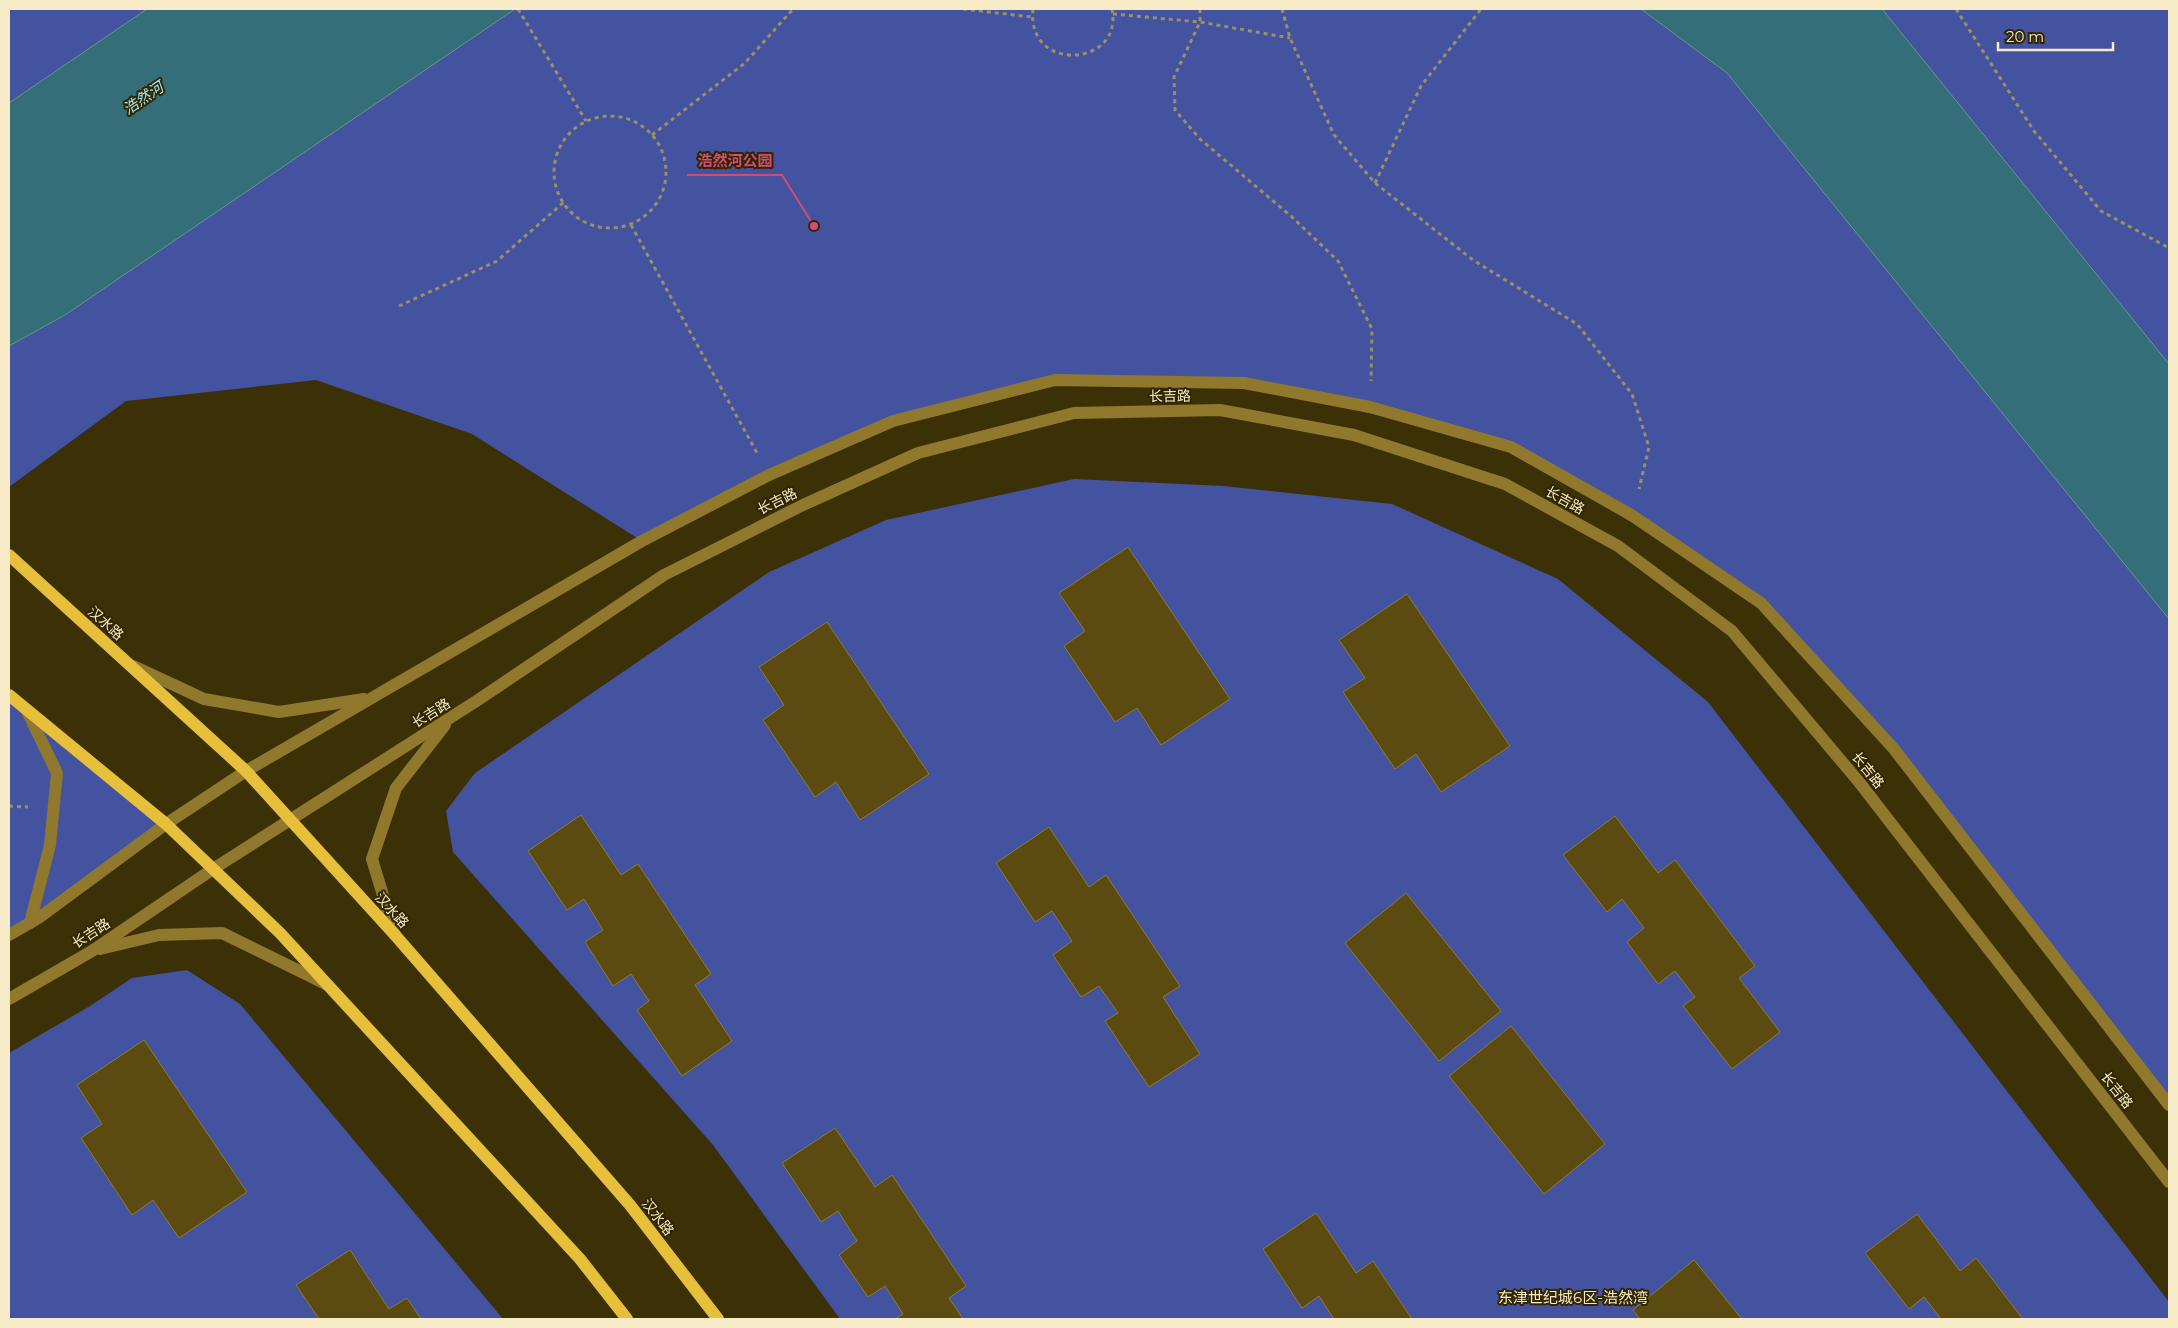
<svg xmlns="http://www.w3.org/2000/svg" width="2178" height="1328" font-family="Montserrat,'Noto Sans SC',sans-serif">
  <rect width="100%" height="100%" fill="#3c3007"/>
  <!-- green -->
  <g fill="#43539f">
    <polygon points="9,9 147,9 9,103"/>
    <polygon points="515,9 2169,9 2169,1105 1894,749 1761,603 1511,447 1244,383 1055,380 893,421 642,541 472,434 316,380 126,401 9,487 9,346 65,315"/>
    <polygon points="1074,479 1224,486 1392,504 1558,579 1708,702 2169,1302 2169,1319 840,1319 713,1145 453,852 446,811 475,773 769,572 886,520"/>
    <polygon points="9,695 166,824 9,935"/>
    <polygon points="187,970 240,1004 503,1319 9,1319 9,1053 90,1006 132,978"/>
  </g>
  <!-- water -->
  <g fill="#336e79" stroke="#6e9490">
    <polygon points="147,9 515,9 65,315 9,346 9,103"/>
    <polygon points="1641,9 1882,9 2169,364 2169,619 1727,73"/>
  </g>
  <!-- building -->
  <g fill="#5c4b10" stroke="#927b31">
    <polygon points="1128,547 1230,699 1161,745 1137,708 1115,722 1064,646 1085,631 1059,593"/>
    <polygon points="1407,594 1510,746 1441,792 1416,754 1395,769 1343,692 1365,678 1339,640"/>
    <polygon points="827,622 929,774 860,820 836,782 815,797 763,720 784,705 759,667"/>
    <polygon points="581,815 621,875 638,864 711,974 695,985 732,1041 682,1076 637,1010 649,1001 631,974 613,986 585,942 603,930 584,899 567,910 528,851"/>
    <polygon points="1615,816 1658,873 1675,860 1755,966 1739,978 1780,1032 1732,1069 1683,1006 1695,997 1675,971 1658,984 1627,942 1644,928 1622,899 1607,912 1563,855"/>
    <polygon points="1049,827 1089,887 1106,875 1180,986 1163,997 1200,1054 1149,1087 1105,1021 1118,1013 1099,986 1081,997 1053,955 1072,941 1052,911 1035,922 996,863"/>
    <polygon points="1406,893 1501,1011 1439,1061 1345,943"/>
    <polygon points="1511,1026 1605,1144 1544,1194 1449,1076"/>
    <polygon points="144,1040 247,1192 179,1238 153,1200 132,1215 81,1138 102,1124 77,1085"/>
    <polygon points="835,1128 875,1187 892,1175 966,1286 949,1298 963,1319 895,1319 903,1314 885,1286 868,1297 839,1255 857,1241 838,1211 821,1222 782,1163"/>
    <polygon points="1316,1213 1356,1273 1373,1261 1412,1319 1334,1319 1319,1296 1302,1308 1263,1249"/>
    <polygon points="1917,1214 1960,1271 1976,1258 2023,1319 1941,1319 1924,1297 1909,1309 1865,1253"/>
    <polygon points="350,1250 389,1309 407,1298 421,1319 319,1319 296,1285"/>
    <polygon points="1694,1260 1742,1319 1640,1319 1633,1310"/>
  </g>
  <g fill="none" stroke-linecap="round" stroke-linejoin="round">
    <!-- path -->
    <g stroke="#9b8f68" stroke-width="3" stroke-dasharray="4 4" stroke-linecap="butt">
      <polyline points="518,9 586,121"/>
      <polyline points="963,9 1032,17"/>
      <path d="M1033,9C1026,74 1124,67 1112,9"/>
      <polyline points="1200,9 1200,22 1174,77 1175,110 1200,139 1292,217 1338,261 1372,329 1371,381"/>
      <polyline points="1282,9 1290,38 1334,135 1375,183 1473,260 1577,324 1632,394 1649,447 1639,489"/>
      <polyline points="1956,9 2034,131 2101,211 2169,248"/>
      <polyline points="1113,14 1200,22 1290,38"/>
      <circle cx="610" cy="172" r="56"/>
      <polyline points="652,135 745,63 793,9"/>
      <polyline points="1375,183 1421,86 1481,9"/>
      <polyline points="631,225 757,453"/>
      <polyline points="399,306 497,261 564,202"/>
      <polyline points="9,806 28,807"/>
    </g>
    <!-- minor -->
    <g stroke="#90782c" stroke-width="12">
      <polyline points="133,666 204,699 279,712 364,699"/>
      <polyline points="26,709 57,773 50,845 30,923"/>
      <polyline points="9,935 40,917 166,824 246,771 642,541 769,475 893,421 1055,380 1244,383 1370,407 1511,447 1633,516 1761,603 1894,749 2169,1105"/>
      <polyline points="395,935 372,859 396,788 445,725"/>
      <polyline points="100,949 159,935 222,933 326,984"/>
      <polyline points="9,999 92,951 213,869 478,700 664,575 803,505 918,453 1074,413 1220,410 1354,435 1505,484 1618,546 1732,631 1859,782 2169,1182"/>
    </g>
    <!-- major -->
    <g stroke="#e6bf3b" stroke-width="12">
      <polyline points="9,555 246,771 395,935 630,1205 718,1319"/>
      <polyline points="9,695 166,824 280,933 580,1259 627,1319"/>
    </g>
  </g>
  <g text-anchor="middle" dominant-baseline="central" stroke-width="4" stroke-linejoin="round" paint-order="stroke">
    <!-- street labels -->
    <g font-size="14" fill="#f7ebc7" stroke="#322600">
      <text transform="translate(1170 396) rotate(-1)">长吉路</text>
      <text transform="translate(1565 500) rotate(29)">长吉路</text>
      <text transform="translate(777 501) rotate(-26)">长吉路</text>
      <text transform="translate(106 623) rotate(42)">汉水路</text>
      <text transform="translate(431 713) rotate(-32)">长吉路</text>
      <text transform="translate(1868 770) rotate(51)">长吉路</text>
      <text transform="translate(392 910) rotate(48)">汉水路</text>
      <text transform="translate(91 933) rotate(-33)">长吉路</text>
      <text transform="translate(2117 1090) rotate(52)">长吉路</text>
      <text transform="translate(658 1217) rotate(52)">汉水路</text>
    </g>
    <!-- water labels -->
    <g font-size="15" font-style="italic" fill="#a3ecfc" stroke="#322600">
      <text transform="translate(143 98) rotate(-34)">浩然河</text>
    </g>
    <!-- neighbourhood labels -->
    <g font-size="15" fill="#f7ebc7" stroke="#322600">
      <text x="1573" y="1297">东津世纪城6区-浩然湾</text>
    </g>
  </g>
  <!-- callouts -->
  <path fill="none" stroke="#cf4d76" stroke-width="2" d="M814 226L782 175H687"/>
  <circle fill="#cf4d76" stroke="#322600" stroke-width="2" cx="814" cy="226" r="5"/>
  <g font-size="15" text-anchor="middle" font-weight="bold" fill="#cf4d76" stroke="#322600" stroke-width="4" stroke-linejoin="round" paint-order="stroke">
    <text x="735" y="166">浩然河公园</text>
  </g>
  <!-- border -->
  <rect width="2178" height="1328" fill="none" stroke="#f7ebc7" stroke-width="20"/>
  <!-- scale -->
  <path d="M1998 42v8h115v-8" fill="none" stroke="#f7ebc7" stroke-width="2.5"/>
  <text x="2006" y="42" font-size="15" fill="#f7ebc7" stroke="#322600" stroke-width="4" paint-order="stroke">20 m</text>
</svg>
